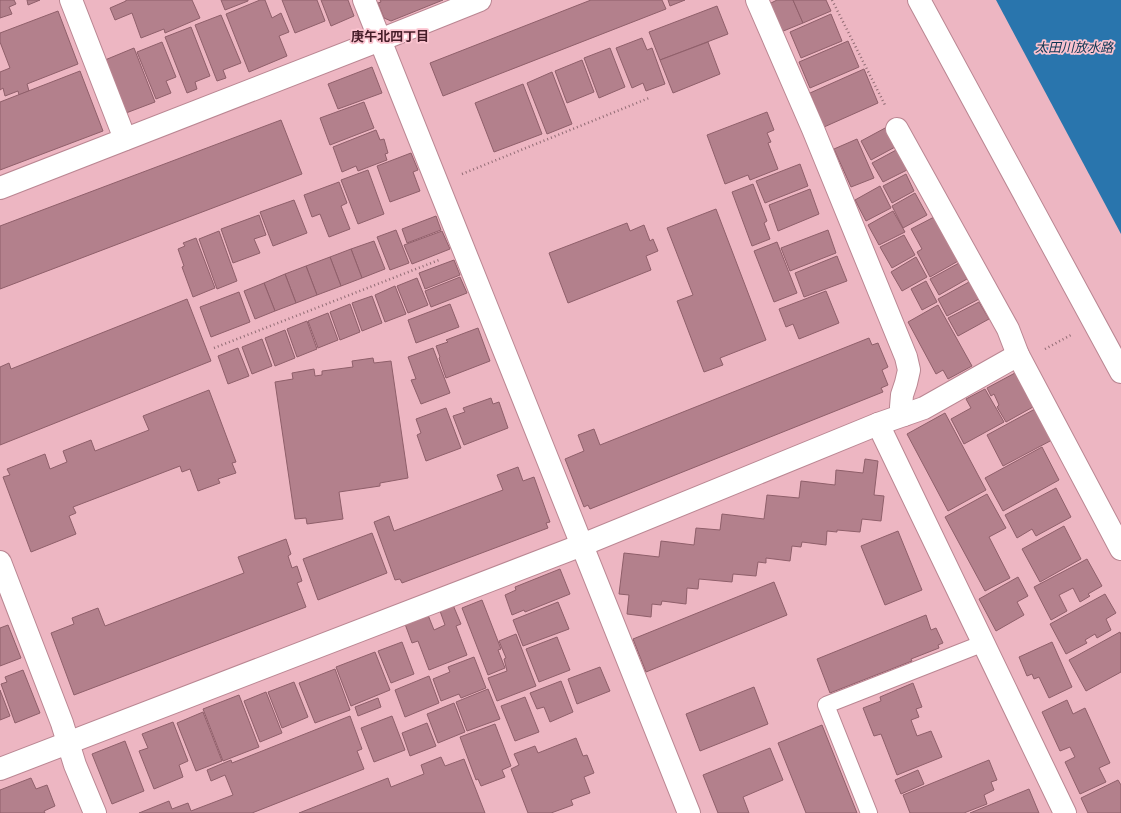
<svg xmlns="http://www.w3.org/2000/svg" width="1121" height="813" font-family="'Archivo Narrow','Noto Sans JP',sans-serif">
  <rect width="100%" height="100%" fill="#edb6c2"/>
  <!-- water -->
  <polygon fill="#2975ad" points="996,0 1121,0 1121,234"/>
  <!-- building -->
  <g fill="#b3808c" stroke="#8f5f6a">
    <polygon points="0,0 14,0 16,4 9,7 12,14 0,18"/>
    <polygon points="27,0 40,0 28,5"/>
    <polygon points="126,0 192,0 200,18 165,33 164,29 141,38 132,13 115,20 110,8 126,1"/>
    <polygon points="221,0 248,0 248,1 225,10"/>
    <polygon points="260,0 265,0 272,18 281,13 289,32 279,36 287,56 249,72 226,14"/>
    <polygon points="282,0 317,0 325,21 295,33"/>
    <polygon points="321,0 348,0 354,16 331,26"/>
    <polygon points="380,0 443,0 391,21 384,18 378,3 381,2"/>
    <polygon points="591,0 662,0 666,9 443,96 430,63"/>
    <polygon points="668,0 685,0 670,6"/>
    <polygon points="777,0 793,0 803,23 781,32 769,4"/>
    <polygon points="793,0 826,0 831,11 803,23"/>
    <polygon points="717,6 728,34 660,60 649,32"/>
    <polygon points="58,11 78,64 27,84 29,91 19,95 18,91 5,96 3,88 0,90 0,72 10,68 0,42 0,33"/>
    <polygon points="831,14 842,41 801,58 790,32"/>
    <polygon points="221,15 241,63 223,70 226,78 217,81 195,25"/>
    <polygon points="191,27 210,76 195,82 197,89 187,93 165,37"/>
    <polygon points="642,38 647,50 652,48 665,84 646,91 643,83 632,88 616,48"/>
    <polygon points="848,41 859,67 810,88 799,62"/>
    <polygon points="162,42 176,77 166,81 171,93 156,99 137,52"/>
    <polygon points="708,42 720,74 673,93 660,60"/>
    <polygon points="134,48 155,102 126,113 105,60"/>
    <polygon points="610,48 625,87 599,98 584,58"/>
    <polygon points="582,60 594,92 567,103 555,71"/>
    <polygon points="372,67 382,93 338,109 328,84"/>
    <polygon points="864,69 878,103 824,127 810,93"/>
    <polygon points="80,71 103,131 0,170 0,102"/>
    <polygon points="552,72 572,124 547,134 527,83"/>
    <polygon points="523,84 542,134 494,152 475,103"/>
    <polygon points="364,102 374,128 330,145 320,118"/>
    <polygon points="767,112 774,130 767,133 771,142 768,143 778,169 750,180 748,175 725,184 707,135"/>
    <polygon points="281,120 302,174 0,289 0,226"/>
    <polygon points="887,127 897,146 871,160 861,141"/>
    <polygon points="376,130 380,140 384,139 388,153 385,154 387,160 358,171 356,166 342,172 333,147"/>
    <polygon points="857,139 874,178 851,187 834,149"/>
    <polygon points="898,149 909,169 883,182 872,163"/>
    <polygon points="411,153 418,170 413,172 420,191 390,202 377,166"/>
    <polygon points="800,164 808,186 765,203 756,181"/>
    <polygon points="368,170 384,214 358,224 341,180"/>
    <polygon points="906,174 914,191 892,203 883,186"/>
    <polygon points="339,182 347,203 341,206 350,229 329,237 320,214 312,217 304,195"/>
    <polygon points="753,184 767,221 764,223 770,239 752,246 732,192"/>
    <polygon points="880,186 891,208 866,221 855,200"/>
    <polygon points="810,189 819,214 778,231 769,205"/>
    <polygon points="915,193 927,215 903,228 892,206"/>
    <polygon points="294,200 307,233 273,246 260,212"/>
    <polygon points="716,209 766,340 720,358 723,365 704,372 677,301 693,295 667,228"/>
    <polygon points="893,211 905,232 879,245 868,225"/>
    <polygon points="259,215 266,235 254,239 260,253 233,263 221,229"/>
    <polygon points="436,216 441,230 407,243 402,229"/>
    <polygon points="936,216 960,260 930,277 917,252 922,249 911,229"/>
    <polygon points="627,223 630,231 644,225 650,241 653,239 658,251 646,256 651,270 568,303 549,253"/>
    <polygon points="396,230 409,263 390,270 377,237"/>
    <polygon points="828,230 836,253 790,271 781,248"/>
    <polygon points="219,231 237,281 217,289 199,239"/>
    <polygon points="442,231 450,249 412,264 404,245"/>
    <polygon points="904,235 915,255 892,268 880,247"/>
    <polygon points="196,238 215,288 193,297 182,267 184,266 178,249 185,246 183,243"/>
    <polygon points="374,241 385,269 362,278 351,249"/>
    <polygon points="777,242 797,293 774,302 754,251"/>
    <polygon points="351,249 362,278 341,286 330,257"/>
    <polygon points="837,256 847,281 804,297 795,273"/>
    <polygon points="330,257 341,286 317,295 306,266"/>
    <polygon points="916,257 927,277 902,291 891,272"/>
    <polygon points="454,260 460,275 425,289 419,273"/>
    <polygon points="959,263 967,279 939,295 930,279"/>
    <polygon points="306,266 317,295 296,303 285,274"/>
    <polygon points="285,274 296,303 275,311 264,283"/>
    <polygon points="460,277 467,293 431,307 425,291"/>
    <polygon points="417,278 428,305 408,313 397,286"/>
    <polygon points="926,281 937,302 922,310 911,289"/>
    <polygon points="969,282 979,299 947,316 938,299"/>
    <polygon points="264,283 275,311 255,319 244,291"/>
    <polygon points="395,286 406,314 385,322 375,295"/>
    <polygon points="826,291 839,323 799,339 793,324 786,327 779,309"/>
    <polygon points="239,292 250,322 211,337 200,307"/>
    <polygon points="372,296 382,323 362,331 352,303"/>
    <polygon points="187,299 211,361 0,445 0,367 9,363 11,369"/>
    <polygon points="979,302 989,319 958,336 948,318"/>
    <polygon points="350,304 360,332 340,340 330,312"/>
    <polygon points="450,304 459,327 416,343 408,320"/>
    <polygon points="938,305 972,366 948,379 943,370 936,374 908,322"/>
    <polygon points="328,313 338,340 318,348 308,321"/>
    <polygon points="307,321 317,349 297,357 287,329"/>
    <polygon points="478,328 490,361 446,378 439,358 440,357 436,346 448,342 446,340"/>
    <polygon points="285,330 295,358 275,366 265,338"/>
    <polygon points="869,338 872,345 878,343 888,367 882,370 888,385 881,388 883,392 590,509 588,505 584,507 565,459 584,451 578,435 594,429 600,445"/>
    <polygon points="262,339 272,366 252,374 242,347"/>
    <polygon points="238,348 249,376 228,384 218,356"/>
    <polygon points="433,348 450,393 421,404 411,380 416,379 408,357"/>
    <polygon points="373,358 374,363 391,361 408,478 380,483 380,486 339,492 343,519 307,524 306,518 295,519 275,382 293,379 292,373 314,369 315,376 322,375 322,371 353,367 352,361"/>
    <polygon points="1015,373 1033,407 1006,422 997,407 999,405 994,394 991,396 987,388"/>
    <polygon points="985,389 1004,422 964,444 951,419 971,408 966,399"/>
    <polygon points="209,390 236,462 232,463 236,473 218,479 220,483 198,491 190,469 182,472 180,466 73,507 76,513 69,516 76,534 31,552 3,477 10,475 7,469 45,454 50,469 67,462 63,451 91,440 95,451 149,430 143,416"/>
    <polygon points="491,398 493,404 499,402 508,428 464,445 453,416 465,412 463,408"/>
    <polygon points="446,408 461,448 426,461 417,435 421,433 416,419"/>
    <polygon points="1035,409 1052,440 1003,466 987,435"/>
    <polygon points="945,413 986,490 948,511 907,434"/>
    <polygon points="1042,447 1059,480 1003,511 985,478"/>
    <polygon points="865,459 878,461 874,495 884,496 881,521 862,519 860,532 837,530 837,532 827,531 826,545 802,542 801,547 792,546 790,561 766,558 766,563 758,562 756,576 733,574 732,582 699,579 698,589 687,588 686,604 662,601 661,605 652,604 651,617 627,614 629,595 619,594 624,553 659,557 661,541 694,545 696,528 720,530 722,514 764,519 767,495 799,498 801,481 835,485 836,470 863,473"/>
    <polygon points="518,467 523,481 534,477 550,522 546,523 548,528 402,583 400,579 395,580 374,522 389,516 394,531 503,490 497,475"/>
    <polygon points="1056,488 1071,517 1036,536 1032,529 1017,538 1005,515"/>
    <polygon points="987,494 1006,528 989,537 1010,578 985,591 945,517"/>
    <polygon points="1064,526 1081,559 1040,582 1022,549"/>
    <polygon points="898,531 922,590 885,605 861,546"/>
    <polygon points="372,533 387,573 318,600 303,559"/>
    <polygon points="286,539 291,554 288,556 292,568 297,566 302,581 297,583 306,607 74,695 51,633 74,624 72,618 98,608 105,626 244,573 238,557"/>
    <polygon points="1087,559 1102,586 1088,594 1090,596 1080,602 1073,588 1059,595 1067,611 1051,620 1034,587"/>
    <polygon points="560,569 570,594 525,612 524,610 512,615 505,595 516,590 515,587"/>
    <polygon points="1018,577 1028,596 1017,602 1024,615 996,631 979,599"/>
    <polygon points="774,582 787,615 646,672 633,639"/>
    <polygon points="1105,594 1116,613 1106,619 1111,630 1097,638 1095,634 1085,640 1087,643 1066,654 1050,624"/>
    <polygon points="482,600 501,649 498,650 505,668 488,675 462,608"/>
    <polygon points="558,602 569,629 523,646 513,620"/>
    <polygon points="453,605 461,624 456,626 467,655 429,670 418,641 412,643 405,624 428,615 434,630 445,625 440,611"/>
    <polygon points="926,615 931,630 936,628 943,643 938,645 939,648 911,659 912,661 830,693 817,659"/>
    <polygon points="8,625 21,658 0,666 0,628"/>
    <polygon points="1120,632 1121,635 1121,672 1086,691 1069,660"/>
    <polygon points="516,634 536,686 497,701 488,678 507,671 504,659 506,658 499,641"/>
    <polygon points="557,637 570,670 539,682 526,649"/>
    <polygon points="402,642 414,674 391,683 378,651"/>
    <polygon points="1052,642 1072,687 1049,698 1039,677 1034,679 1032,674 1027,676 1019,657"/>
    <polygon points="375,652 390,690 351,706 336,667"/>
    <polygon points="474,657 486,688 461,698 459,694 441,701 433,679 450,672 448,667"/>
    <polygon points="600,667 610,691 577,704 568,679"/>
    <polygon points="335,669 350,710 315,723 299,683"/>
    <polygon points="23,670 40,713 15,723 1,684 7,682 5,677"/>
    <polygon points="429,676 439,703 405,717 395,690"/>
    <polygon points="561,681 573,712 550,722 544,707 537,709 530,693"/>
    <polygon points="294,682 308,717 282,728 268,692"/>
    <polygon points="913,683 922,707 916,709 919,717 911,720 917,736 931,731 942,757 897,775 881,734 874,736 863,708 881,701 880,697"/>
    <polygon points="754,687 768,724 700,751 686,714"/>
    <polygon points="488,689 500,719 467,731 456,702"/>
    <polygon points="0,690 10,716 0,720"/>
    <polygon points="266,692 282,733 260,742 244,701"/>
    <polygon points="239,695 259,747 223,761 203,709"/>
    <polygon points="525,697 539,732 515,741 501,706"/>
    <polygon points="378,698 381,707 358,716 355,707"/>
    <polygon points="1067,700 1073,714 1085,708 1110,763 1099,768 1106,782 1080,794 1065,762 1075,757 1070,747 1060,751 1042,712"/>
    <polygon points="454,703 465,732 438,743 427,714"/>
    <polygon points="203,712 222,761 196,771 177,723"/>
    <polygon points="350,716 362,749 357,751 364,769 252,813 139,813 169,801 172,809 188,803 191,811 233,795 225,775 211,781 207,770 231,760 232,763"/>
    <polygon points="392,716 405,750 374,762 361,728"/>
    <polygon points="173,722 188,761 179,765 183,777 154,789 139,751 148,748 142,734"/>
    <polygon points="427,723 436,746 410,756 402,733"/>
    <polygon points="495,724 511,766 502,770 505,777 481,786 478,779 476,780 460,737"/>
    <polygon points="822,725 857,813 806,813 778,743"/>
    <polygon points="576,738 583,756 587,755 594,773 584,777 590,793 571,800 573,805 551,813 528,813 511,769 519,765 514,754 535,746 538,753"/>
    <polygon points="125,741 144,791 112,804 92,754"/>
    <polygon points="770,748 783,780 743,797 749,813 718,813 703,775"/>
    <polygon points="441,757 445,766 464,759 485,813 299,813 388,778 391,787 424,774 421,765"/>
    <polygon points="989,760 997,780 991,782 994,790 984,795 987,804 964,813 910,813 903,795"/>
    <polygon points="918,770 924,784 901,794 895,780"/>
    <polygon points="31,778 36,789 47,785 55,806 44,811 45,813 0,813 0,790"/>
    <polygon points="1118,780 1121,785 1121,813 1088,813 1081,798"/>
    <polygon points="1029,789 1039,813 970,813"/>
  </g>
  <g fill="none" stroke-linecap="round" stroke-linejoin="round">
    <!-- lane casing -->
    <g stroke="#ba8692" stroke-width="18">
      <polyline id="lane" points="869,813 826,705 984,643"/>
    </g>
    <!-- street casing -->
    <g stroke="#ba8692" stroke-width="24">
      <g id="street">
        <polyline points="71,0 125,139"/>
        <polyline points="364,0 689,813"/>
        <polyline points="757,0 813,129 906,357 909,370 906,383 902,395 901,407 904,415"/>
        <polyline points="897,129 1008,329 1018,355 1121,549"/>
        <polyline points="0,188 380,40 480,0"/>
        <polyline points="878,424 1065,813"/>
        <polyline points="0,562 62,723 75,765 95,813"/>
        <polyline points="0,769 582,545 878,424 924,408 1018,355"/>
      </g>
    </g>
    <!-- secondary casing -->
    <g stroke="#ba8692" stroke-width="24">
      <polyline id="secondary" points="919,0 1121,372"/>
    </g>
    <!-- path -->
    <g stroke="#906b73" stroke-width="2.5" stroke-dasharray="1 3" stroke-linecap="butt">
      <polyline points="832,0 886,107"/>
      <polyline points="462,174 649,98"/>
      <polyline points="214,348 439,260"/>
      <polyline points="1045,349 1071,335"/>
    </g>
    <!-- lane -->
    <use href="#lane" stroke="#fff" stroke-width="16"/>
    <!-- street -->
    <use href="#street" stroke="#fff" stroke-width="22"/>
    <!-- secondary -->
    <use href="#secondary" stroke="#fff" stroke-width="22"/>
  </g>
  <g text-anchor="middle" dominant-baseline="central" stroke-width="3.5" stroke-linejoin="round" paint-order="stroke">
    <!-- neighbourhood labels -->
    <g font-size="13" font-weight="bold" fill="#451c28" stroke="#fbc3cf">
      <text x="390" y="36">庚午北四丁目</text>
    </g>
    <!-- water labels -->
    <g font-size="13" font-style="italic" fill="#0b3552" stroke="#fbc3cf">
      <text x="1074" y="47">太田川放水路</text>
    </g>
  </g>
</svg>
